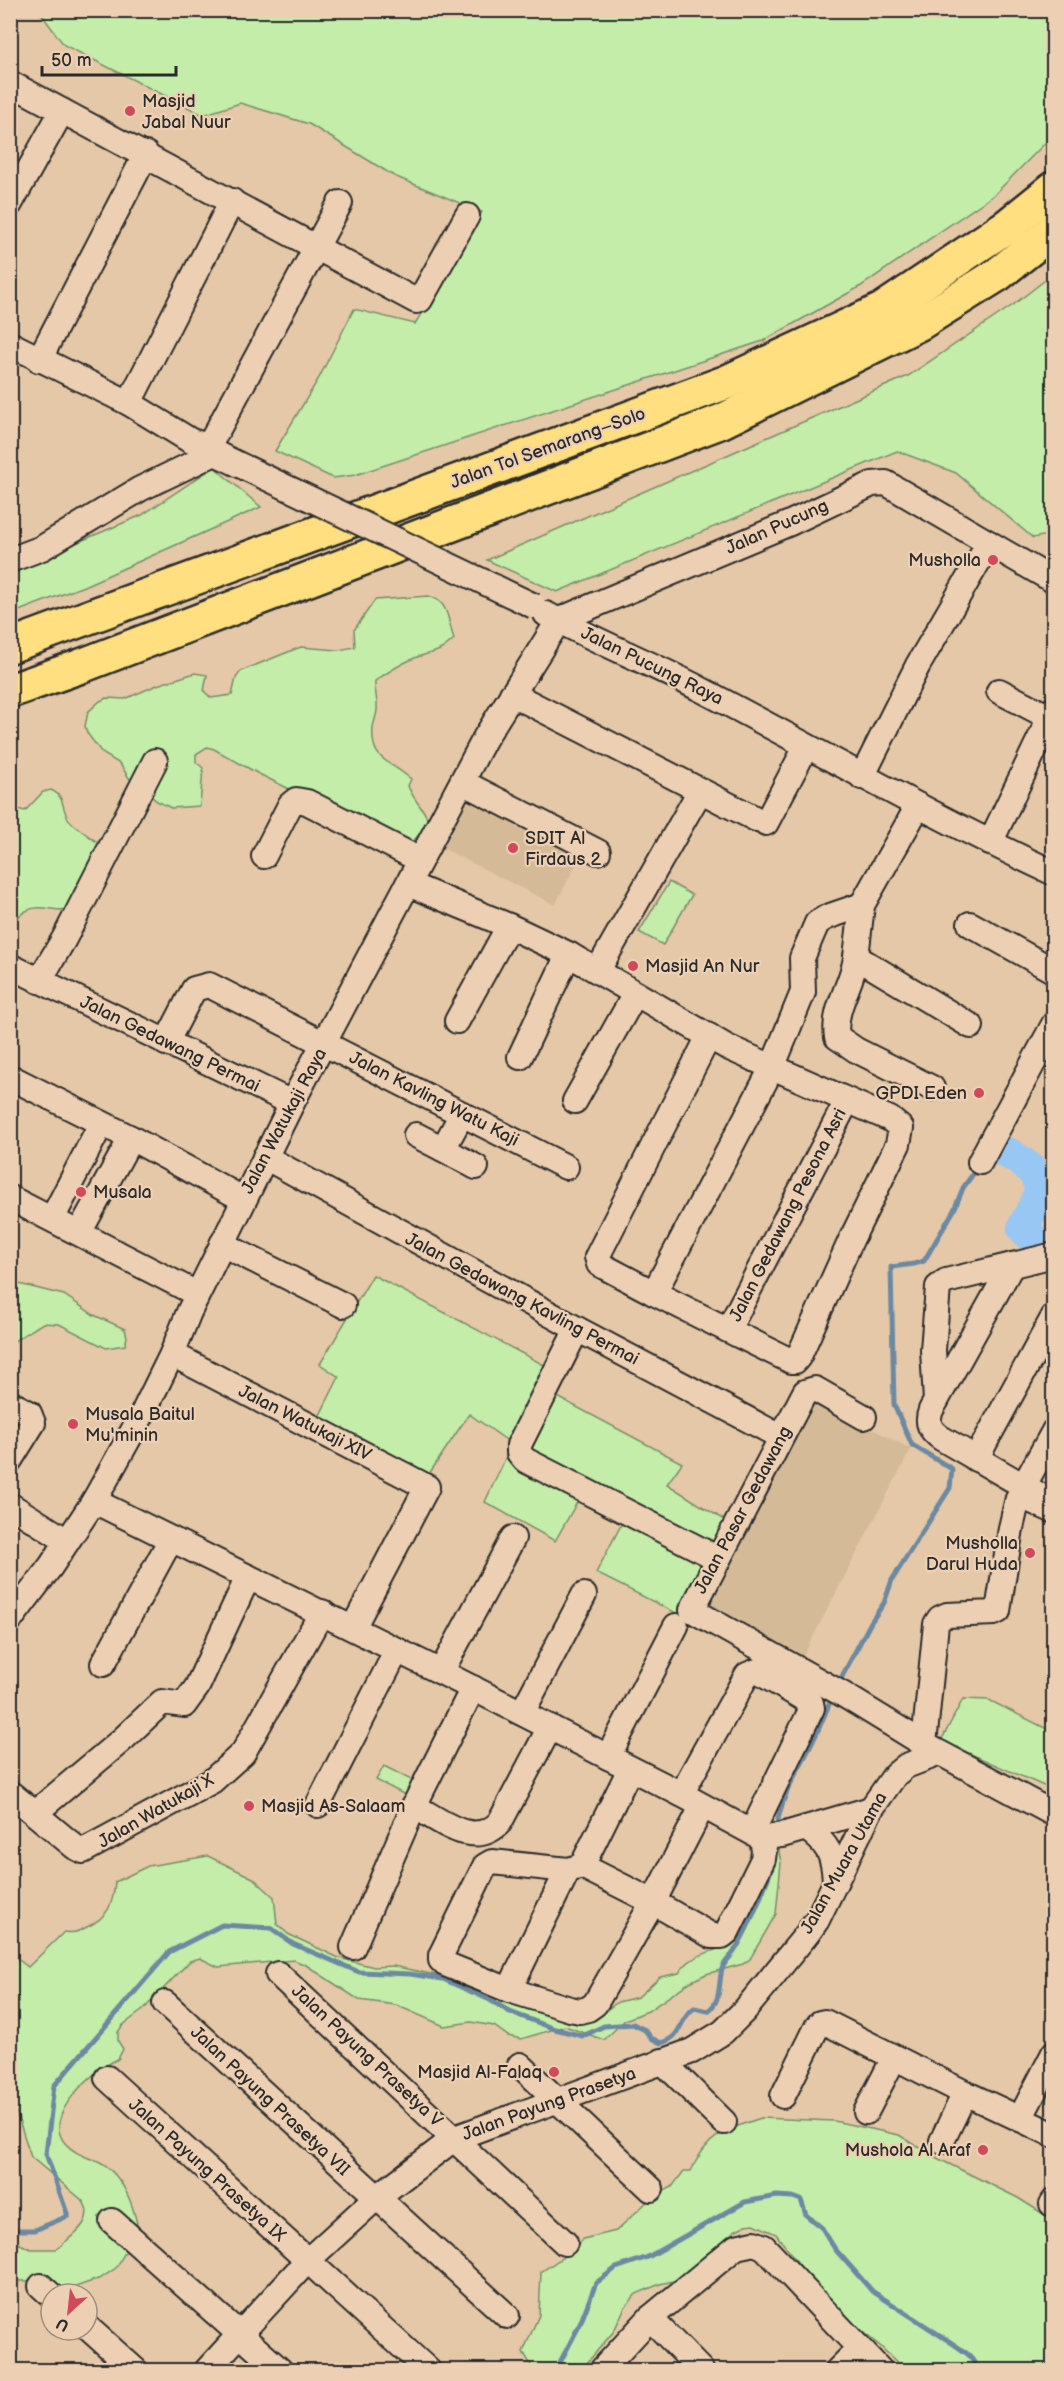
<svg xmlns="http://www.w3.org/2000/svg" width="1064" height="2381" font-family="'Balsamiq Sans',sans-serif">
  <rect width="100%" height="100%" fill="#e5c8a7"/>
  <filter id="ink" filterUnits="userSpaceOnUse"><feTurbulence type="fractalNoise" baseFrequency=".0167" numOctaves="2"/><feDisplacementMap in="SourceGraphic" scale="12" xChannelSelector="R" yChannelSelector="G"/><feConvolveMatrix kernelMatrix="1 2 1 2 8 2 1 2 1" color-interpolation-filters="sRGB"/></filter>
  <g filter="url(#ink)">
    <!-- built -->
    <g fill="#d5ba98">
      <polygon points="472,791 584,849 555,905 442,848"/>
      <polygon points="806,1395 911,1449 801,1660 697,1606"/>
    </g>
    <!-- green -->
    <g fill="#c3eda8" stroke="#778c6a" stroke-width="1.5">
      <polygon points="39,11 1053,11 1053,135 995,194 861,286 763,341 355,475 333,478 275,451 319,378 354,309 415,324 482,212 394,176 309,124 240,103 203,115 64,45"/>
      <polygon points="1053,274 1053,534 1033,538 956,473 897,451 557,592 487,560 908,376 1013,305"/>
      <polygon points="214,467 261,507 84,586 11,614 10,571 142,515"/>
      <path d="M428,596C449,600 448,622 454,639C438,654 436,651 417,657C401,663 388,672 375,681C374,691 378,699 377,709C377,715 374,721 373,727C370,761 388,759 411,779L408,786C421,817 444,815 406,847L257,773L214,749L207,747L196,754V762L203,768L200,806L171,808L157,801L129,778L120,764L102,753L87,733L85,726L88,712L100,701L107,698L125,699L157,685L195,673L207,675L204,691L211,698L232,695L236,678L241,671L293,650L301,647L338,650L355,647L354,630L375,600Z"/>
      <path d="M51,790C65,797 61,804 67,817C72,826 95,840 104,847L71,909C56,913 41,903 26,911C20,914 16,919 11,923L10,803L17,809L25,811L43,792Z"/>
      <polygon points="669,882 692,895 663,945 639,932"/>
      <polygon points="373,1275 546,1366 537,1386 682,1463 667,1484 724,1520 678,1614 596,1573 622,1523 580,1497 555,1541 485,1502 512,1444 469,1414 427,1477 317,1421 339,1377 320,1364"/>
      <polygon points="11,1282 64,1295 94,1315 125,1329 127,1337 125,1345 106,1348 59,1324 43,1323 11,1343"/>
      <polygon points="963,1699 989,1700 1053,1732 1053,1790 941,1741"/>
      <polygon points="384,1766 419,1784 411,1798 376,1780"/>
      <path d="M778,1846L781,1863L776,1914L750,1959L743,1964L706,1974L690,1982L648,2011L625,2020L604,2040L565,2026L521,2039L508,2036L494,2026L471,2022L444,2026L396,2005L359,2000L306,1965L294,1960L218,1967L200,1958L190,1961L143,2010L123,2025L118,2032V2041L123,2049L118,2059C95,2069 41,2115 65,2143C74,2154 88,2157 100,2163C123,2174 134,2207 138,2229L116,2268L101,2278L67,2290C42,2271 35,2285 11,2280V2240L31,2249H57C71,2236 98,2221 82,2200L31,2157L15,2108L11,2103L10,1953L28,1967L64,1932C74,1934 79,1931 87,1927C108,1917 113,1905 115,1882L148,1866L208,1856L253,1878L274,1897L277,1924L288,1934L339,1958L374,1967L393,1966L440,1976L530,2010L596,2017L618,2002L638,1997L660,1977L679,1973C692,1952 715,1953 735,1942L766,1860Z"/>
      <path d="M761,2118L834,2121L899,2135L935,2157L1018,2198L1053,2220V2370H905L879,2345L846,2319L807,2275L776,2234L754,2224L746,2225L734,2231L686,2278L660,2284L636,2294L625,2307L614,2331L581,2370H534L523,2352L539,2315L541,2272L572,2251L583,2239L616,2231L650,2199L672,2187L684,2171H691C708,2134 725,2130 761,2118Z"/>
    </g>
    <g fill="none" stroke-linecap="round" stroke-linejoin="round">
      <!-- stream -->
      <g stroke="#6c89a3" stroke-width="5">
        <polyline points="838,1684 871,1622 884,1603 892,1580 950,1488 952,1469 912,1445 894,1405 891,1267 914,1264 924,1261 954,1210 963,1188 978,1167"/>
        <path d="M776,1829C782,1794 794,1778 810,1747C819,1730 825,1713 833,1695"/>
        <path d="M10,2230H35L68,2216L46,2154L54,2086L169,1952L222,1925L271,1928L293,1944L359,1972L410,1974L443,1979L490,2000L510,2012L555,2029L583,2036L604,2026L633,2024L645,2030L651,2038L661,2043C684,2036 677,2021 694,2008L708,2011C722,2000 718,1985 722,1969C724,1962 732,1956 735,1950C750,1926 763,1892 773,1865"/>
        <polyline points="556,2370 580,2324 596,2283 616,2268 648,2257 745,2202 777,2196 793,2197 801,2200 806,2215 822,2228 835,2249 872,2291 955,2345 969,2355 979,2370"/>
      </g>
      <!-- river -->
      <path stroke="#98c7f3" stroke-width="32" d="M1000,1150C1018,1157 1046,1174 1038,1197C1034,1208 1027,1218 1023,1228L1033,1239"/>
      <!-- minor casing -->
      <g stroke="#2b2b2b" stroke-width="28">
        <g id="minor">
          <polyline points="10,83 416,301 420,300 467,216"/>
          <polyline points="10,204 62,111"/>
          <polyline points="10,344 129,403 191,441 209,446 215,453 246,468"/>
          <polyline points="39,360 146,154"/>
          <polyline points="129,403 232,201"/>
          <polyline points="209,446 340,203"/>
          <polyline points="10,560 42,548 140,489 215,453"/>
          <path d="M546,614C597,642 651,663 702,690C819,751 933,817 1054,873"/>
          <polyline points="559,620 790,523 872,484 886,483 1054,581"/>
          <polyline points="999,691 1049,717"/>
          <polyline points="512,694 756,819"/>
          <polyline points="862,777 918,665 989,543"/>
          <polyline points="462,782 598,852"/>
          <polyline points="918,806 862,905 856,957 971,1026"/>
          <polyline points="766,823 806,747"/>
          <polyline points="990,843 1054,709"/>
          <polyline points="264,856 290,805 296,800 307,802 420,860"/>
          <polyline points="408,884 509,926 570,955 727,1047 890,1119 901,1128 898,1144 851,1240 799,1356 795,1361 791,1361 728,1330 847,1101"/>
          <polyline points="970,924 1054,971"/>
          <path d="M856,957C853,984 832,1009 837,1037L856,1050L932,1088"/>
          <polyline points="10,966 292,1103"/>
          <polyline points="598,970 700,791"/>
          <polyline points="39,981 64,939 155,761"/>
          <polyline points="457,1021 509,926"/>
          <polyline points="166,1043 194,989 209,985 566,1167"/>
          <polyline points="520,1057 568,955 570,955"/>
          <polyline points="10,1077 131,1138"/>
          <polyline points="575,1101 635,994"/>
          <polyline points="462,1114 443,1149 476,1167"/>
          <polyline points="416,1135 443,1149"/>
          <polyline points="265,1157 577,1329 781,1437"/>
          <polyline points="980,1162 1054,1024"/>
          <polyline points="10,1198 197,1294"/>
          <polyline points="52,1219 101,1124"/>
          <polyline points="79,1233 131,1138 243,1199"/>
          <polyline points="222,1244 343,1305"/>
          <path d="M1012,1265L931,1410C926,1423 930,1430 941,1438L1041,1496"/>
          <polyline points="654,1293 599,1264 597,1257 709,1036"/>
          <polyline points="577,1329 519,1445 519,1453 525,1460 717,1558"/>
          <polyline points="728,1330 654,1293 772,1068 803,992 802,958 817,923 827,917 862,905"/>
          <polyline points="172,1354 427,1487 353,1628"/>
          <polyline points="936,1401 933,1350 938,1287 946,1281 1054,1255"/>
          <polyline points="10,1403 29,1413 33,1423 10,1460"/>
          <polyline points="864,1417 815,1389 805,1392 692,1610 844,1695 924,1744"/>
          <polyline points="976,1459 1054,1316"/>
          <polyline points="1023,1487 1054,1431"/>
          <polyline points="94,1501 441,1672 681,1794 762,1838 782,1835 871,1809"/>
          <polyline points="10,1505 67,1541"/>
          <polyline points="10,1620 51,1566 94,1501 144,1411 172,1354 189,1312 292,1103 485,738 559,620"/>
          <polyline points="103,1664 171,1539"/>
          <polyline points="441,1672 513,1538"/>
          <polyline points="522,1713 584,1595"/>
          <polyline points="936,1751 924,1744 936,1624 940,1618 947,1615 994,1613 998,1611 1011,1528 1018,1498 1025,1498 1054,1511"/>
          <polyline points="608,1757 676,1626"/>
          <polyline points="10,1793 75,1847 83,1851 212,1781 243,1753 322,1612"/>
          <polyline points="681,1794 747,1675 757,1671 811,1703 812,1708 752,1832"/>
          <polyline points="318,1805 397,1650"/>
          <path d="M414,1806C440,1820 474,1850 500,1822L550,1727"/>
          <polyline points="702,1807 653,1902 712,1936 722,1936 727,1932 763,1859 764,1851 762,1838"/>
          <polyline points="35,1813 123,1739 162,1702 184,1705 197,1687 248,1577"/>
          <path d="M806,1828C828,1844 834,1855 835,1882"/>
          <polygon points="492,1862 568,1870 582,1866 653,1902 595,2004 588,2009 580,2011 570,2009 509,1990 445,1964 441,1960 441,1955 485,1866"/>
          <polyline points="582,1866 630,1769"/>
          <polyline points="353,1947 414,1806 473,1688"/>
          <polyline points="278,1974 565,2243"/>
          <polyline points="509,1990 568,1870"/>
          <polyline points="165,2003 507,2316"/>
          <polyline points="662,2061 724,2122"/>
          <polyline points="520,2065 651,2189"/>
          <polyline points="107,2078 428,2370"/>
          <polyline points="783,2096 817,2027 820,2023 825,2022 965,2093 1054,2135"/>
          <polyline points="866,2112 894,2058"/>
          <polyline points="1020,2119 1054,2053"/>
          <polyline points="942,2141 965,2093"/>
          <polyline points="1052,2204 1054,2201"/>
          <polyline points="112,2221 280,2370"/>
          <polyline points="41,2286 51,2295"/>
          <polyline points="650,2318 701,2370"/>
          <polyline points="87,2327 135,2370"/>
          <polyline points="207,2370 307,2261 376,2198 455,2138 692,2051 723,2032 745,2010 807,1934 817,1920 871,1809 895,1775 906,1766 940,1753 1054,1814"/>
          <polyline points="602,2370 650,2318 736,2247 754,2243 764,2247 880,2370"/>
          <polyline points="838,2370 859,2349"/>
        </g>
      </g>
      <!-- highway casing -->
      <g stroke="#2b2b2b" stroke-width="38">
        <g id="highway">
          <polyline points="10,646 727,382 882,310 1007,226 1054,188"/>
          <polyline points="10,691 81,666 722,421 920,323 997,275 1054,230"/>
        </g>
      </g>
      <!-- minor -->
      <use href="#minor" stroke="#edd0b4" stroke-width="24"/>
      <!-- highway -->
      <use href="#highway" stroke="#ffdf80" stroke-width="33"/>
      <!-- minor-bridge casing -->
      <g stroke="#2b2b2b" stroke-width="28" stroke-linecap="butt">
        <polyline id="minor-bridge" points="246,468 534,606"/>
      </g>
      <!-- minor-bridge -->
      <use href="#minor-bridge" stroke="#edd0b4" stroke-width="24"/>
    </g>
  </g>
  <!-- markers -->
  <g fill="#d1495b" stroke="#edd0b4" stroke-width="2">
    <circle cx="130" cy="111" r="6"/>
    <circle cx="993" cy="560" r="6"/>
    <circle cx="513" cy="848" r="6"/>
    <circle cx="633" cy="966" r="6"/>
    <circle cx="979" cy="1093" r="6"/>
    <circle cx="81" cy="1192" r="6"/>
    <circle cx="73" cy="1424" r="6"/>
    <circle cx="1030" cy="1553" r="6"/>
    <circle cx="249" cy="1806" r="6"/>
    <circle cx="554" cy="2072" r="6"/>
    <circle cx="983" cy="2150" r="6"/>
  </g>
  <g text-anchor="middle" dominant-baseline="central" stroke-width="4.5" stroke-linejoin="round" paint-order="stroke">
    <!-- poi labels -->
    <g font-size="18" fill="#2b2b2b" stroke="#edd0b4" text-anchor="start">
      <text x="142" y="101">Masjid<tspan x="142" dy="21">Jabal Nuur</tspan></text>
      <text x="981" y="560" text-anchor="end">Musholla</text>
      <text x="525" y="838">SDIT Al<tspan x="525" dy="21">Firdaus 2</tspan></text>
      <text x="645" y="966">Masjid An Nur</text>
      <text x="967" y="1093" text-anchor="end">GPDI Eden</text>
      <text x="93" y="1192">Musala</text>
      <text x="85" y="1414">Musala Baitul<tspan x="85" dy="21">Mu'minin</tspan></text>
      <text x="1018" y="1543" text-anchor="end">Musholla<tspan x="1018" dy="21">Darul Huda</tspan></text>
      <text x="261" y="1806">Masjid As-Salaam</text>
      <text x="542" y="2072" text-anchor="end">Masjid Al-Falaq</text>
      <text x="971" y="2150" text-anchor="end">Mushola Al Araf</text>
    </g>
    <!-- street labels -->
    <g font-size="18" fill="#2b2b2b" stroke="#edd0b4">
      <text transform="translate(548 448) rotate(-20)">Jalan Tol Semarang–Solo</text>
      <text transform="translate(777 527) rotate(-24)">Jalan Pucung</text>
      <text transform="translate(652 666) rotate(26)">Jalan Pucung Raya</text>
      <text transform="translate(170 1044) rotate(26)">Jalan Gedawang Permai</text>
      <text transform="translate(434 1099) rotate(27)">Jalan Kavling Watu Kaji</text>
      <text transform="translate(284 1121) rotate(-62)">Jalan Watukaji Raya</text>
      <text transform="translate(788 1215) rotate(-63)">Jalan Gedawang Pesona Asri</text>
      <text transform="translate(522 1299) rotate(28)">Jalan Gedawang Kavling Permai</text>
      <text transform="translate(305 1423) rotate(27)">Jalan Watukaji XIV</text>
      <text transform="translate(743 1510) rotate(-62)">Jalan Pasar Gedawang</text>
      <text transform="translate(156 1811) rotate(-30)">Jalan Watukaji X</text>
      <text transform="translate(844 1863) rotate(-61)">Jalan Muara Utama</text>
      <text transform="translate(367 2056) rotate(43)">Jalan Payung Prasetya V</text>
      <text transform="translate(270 2101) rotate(43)">Jalan Payung Prasetya VII</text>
      <text transform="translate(549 2104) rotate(-20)">Jalan Payung Prasetya</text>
      <text transform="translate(207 2170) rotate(42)">Jalan Payung Prasetya IX</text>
    </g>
  </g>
  <!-- margin -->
  <rect width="1064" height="2381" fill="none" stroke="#edd0b4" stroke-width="36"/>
  <rect x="18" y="18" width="1028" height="2345" fill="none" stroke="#2b2b2b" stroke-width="2" filter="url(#ink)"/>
  <!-- north arrow -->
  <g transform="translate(69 2312) rotate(207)"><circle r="28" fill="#edd0b4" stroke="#9f8e7d" stroke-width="1.5"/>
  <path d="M0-4.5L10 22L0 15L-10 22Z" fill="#d1495b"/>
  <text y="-9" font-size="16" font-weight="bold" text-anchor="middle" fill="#2b2b2b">U</text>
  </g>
  <!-- scale -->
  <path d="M42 66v9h134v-9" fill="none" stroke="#2b2b2b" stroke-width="3"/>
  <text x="51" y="66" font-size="18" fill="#2b2b2b" stroke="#edd0b4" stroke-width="4.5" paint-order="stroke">50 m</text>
</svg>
